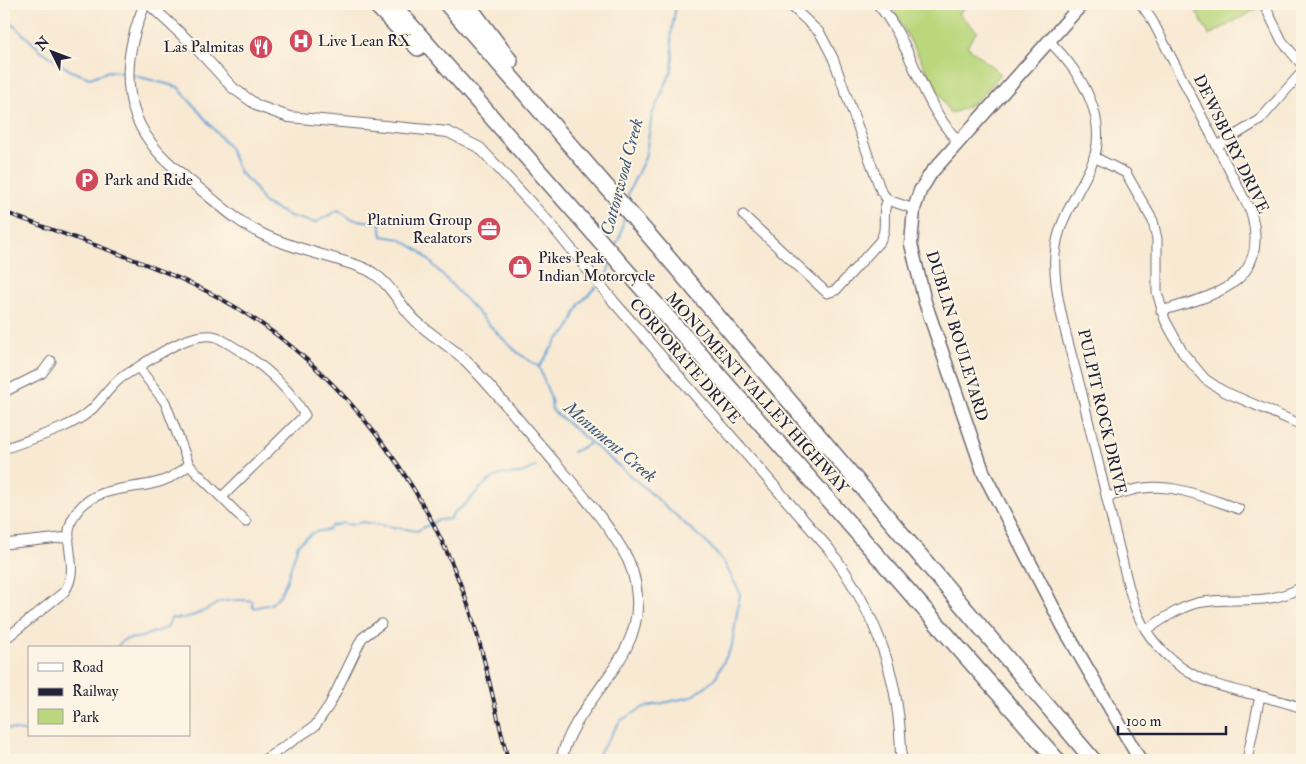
<svg xmlns="http://www.w3.org/2000/svg" width="1306" height="764" font-family="'IM FELL Double Pica',serif">
  <rect width="100%" height="100%" fill="#fcf5e5"/>
  <filter id="ink" filterUnits="userSpaceOnUse"><feTurbulence type="fractalNoise" baseFrequency=".02" numOctaves="2"/><feDisplacementMap in="SourceGraphic" scale="10" xChannelSelector="R" yChannelSelector="G"/><feConvolveMatrix kernelMatrix="1 2 1 2 8 2 1 2 1" color-interpolation-filters="sRGB"/></filter>
  <filter id="wash" filterUnits="userSpaceOnUse"><feTurbulence type="fractalNoise" baseFrequency=".0096" numOctaves="4" result="noise"/><feDisplacementMap in="SourceGraphic" scale="20" xChannelSelector="R" yChannelSelector="G"/><feGaussianBlur stdDeviation="1.12" result="paint"/><feColorMatrix in="noise" values="0 0 0 0 0 0 0 0 0 0 0 0 0 0 0 0 0 1.4 0 .05"/><feComposite in="paint" operator="in"/></filter>
  <g filter="url(#wash)">
    <rect width="100%" height="100%" fill="#f8e9d3"/>
    <!-- green -->
    <g fill="#bad77d" stroke="#6e7c5c">
      <path d="M890,4H968L959,14L977,31L967,46L1001,74C987,91 972,109 950,113Z"/>
      <polygon points="1192,4 1254,4 1257,9 1209,35"/>
    </g>
    <g fill="none" stroke-linecap="round" stroke-linejoin="round">
      <!-- stream -->
      <g stroke="#65a5d8" stroke-width="2">
        <polyline points="4,16 39,49 71,71 90,78 109,71 125,73"/>
        <polyline points="132,75 178,87 229,147 240,173 252,184 264,203 290,216 315,223 338,210 351,219 380,223 382,236 400,239 421,252 497,333 518,353 539,367 551,399 552,410 645,488 709,545 725,564 740,593 732,646 714,680 691,697 644,707 620,721 595,760"/>
        <polyline points="627,201 629,191 645,158 652,115 672,70 673,56 671,36 676,4"/>
        <polyline points="615,247 621,234 624,216"/>
        <polyline points="601,281 607,274 611,261"/>
        <polyline points="539,367 557,340 568,330 580,303 596,287"/>
        <polyline points="573,452 589,444"/>
        <path d="M117,648C124,634 133,641 144,636C154,632 156,631 167,628L171,618C187,621 205,611 218,603C223,600 246,599 252,601L253,608L271,604L280,595L287,580L298,544L314,532L328,530L332,526L344,523L350,525L363,522L417,531L438,520L450,519L454,512C469,506 477,487 492,479C500,473 505,475 514,474C522,474 530,469 536,466"/>
        <polyline points="4,728 29,732"/>
      </g>
    </g>
  </g>
  <g filter="url(#ink)">
    <g fill="none" stroke-linecap="round" stroke-linejoin="round">
      <!-- minor casing -->
      <g stroke="#6d6870" stroke-width="11">
        <g id="minor">
          <polyline points="789,4 820,33 833,58 881,191 888,200 914,209"/>
          <path d="M1141,4L1152,20L1251,212C1271,284 1215,295 1161,311"/>
          <polyline points="1264,4 1282,41 1302,65"/>
          <path d="M1048,40C1082,73 1113,123 1089,170C1075,199 1057,223 1055,255C1052,295 1073,358 1083,398C1094,447 1106,495 1118,544C1124,566 1128,589 1136,610C1143,629 1156,646 1171,659C1208,693 1258,691 1302,708"/>
          <polyline points="1217,146 1260,120 1302,72"/>
          <polyline points="1094,157 1126,173 1153,221 1157,239 1157,292 1165,320 1183,353 1205,379 1223,391 1302,425"/>
          <path d="M743,215L827,293L836,290L880,241C889,227 880,213 888,200"/>
          <polyline points="139,368 165,402 189,465 246,522"/>
          <polyline points="4,392 42,373 51,361"/>
          <path d="M4,449C29,439 70,429 90,411C102,400 109,387 122,377C147,363 188,329 217,337C253,357 283,379 305,415L222,497"/>
          <path d="M1107,497C1119,494 1132,489 1144,488C1177,484 1209,499 1239,509"/>
          <polyline points="4,544 69,537"/>
          <path d="M1146,630C1162,620 1178,608 1197,603C1235,595 1264,608 1302,587"/>
          <path d="M4,637L9,636L64,592C82,567 60,543 73,518C88,488 123,490 151,484C164,482 178,474 189,465"/>
          <polyline points="264,760 315,726 330,704 362,638 381,624"/>
          <polyline points="1247,760 1260,696"/>
        </g>
      </g>
      <!-- tertiary casing -->
      <g stroke="#6d6870" stroke-width="12">
        <g id="tertiary">
          <path d="M145,4C126,48 119,98 149,140C162,160 182,174 200,189C220,205 239,223 262,234C286,246 314,252 339,260C351,264 363,266 373,273C392,285 400,307 417,322C432,336 450,346 465,360C494,389 519,421 546,452C572,483 601,514 622,549C631,563 636,580 637,597C642,662 575,699 561,760"/>
          <path d="M149,4L196,48L233,88L258,106L289,117L448,132L480,148L553,227L614,302L829,549C877,614 901,680 901,760"/>
          <path d="M878,4C913,45 920,102 958,141"/>
        </g>
      </g>
      <!-- secondary casing -->
      <g stroke="#6d6870" stroke-width="15">
        <polyline id="secondary" points="1082,4 931,173 920,191 914,209 911,244 925,302 984,474 1064,628 1140,760"/>
      </g>
      <!-- motorway casing -->
      <g stroke="#6d6870" stroke-width="18">
        <g id="motorway">
          <polyline points="375,4 418,48"/>
          <polyline points="392,4 1057,760"/>
          <polyline points="447,4 653,240 1093,760"/>
          <polyline points="467,4 510,61"/>
        </g>
      </g>
      <!-- minor -->
      <use href="#minor" stroke="#fff" stroke-width="9"/>
      <!-- tertiary -->
      <use href="#tertiary" stroke="#fff" stroke-width="10"/>
      <!-- secondary -->
      <use href="#secondary" stroke="#fff" stroke-width="12"/>
      <!-- motorway -->
      <use href="#motorway" stroke="#fff" stroke-width="15"/>
      <!-- rail casing -->
      <g stroke="#22223b" stroke-width="4">
        <path id="rail" d="M4,212C74,239 149,261 216,296C328,356 414,465 460,583C482,639 493,701 508,760"/>
      </g>
      <!-- rail -->
      <use href="#rail" stroke="#fcf5e5" stroke-width="2" stroke-dasharray="5.5" stroke-linecap="butt"/>
    </g>
  </g>
  <!-- icons -->
  <defs>
    <g id="hospital-disc" transform="scale(1.25)"><circle r="9.5" fill="#d1495b" stroke="#fcf5e5"/><path d="M-5-5h3v3.5h4V-5h3V5h-3V1.5h-4V5h-3Z" fill="#fff"/></g>
    <g id="restaurant-disc" transform="scale(1.25)"><circle r="9.5" fill="#d1495b" stroke="#fcf5e5"/><path d="M-5-6h1v4h1v-4h1v4h1v-4h1v5L-1.5 .5V6h-2V.5L-5-1ZM5-6V6H3V1.5H1.5Q1.5-4 5-6Z" fill="#fff"/></g>
    <g id="parking-disc" transform="scale(1.25)"><circle r="9.5" fill="#d1495b" stroke="#fcf5e5"/><path d="M-3.5-5.5H1a3.5 3.5 0 0 1 0 7H-1V5.5H-3.5ZM-1-3.4V-.6H.8a1.4 1.4 0 0 0 0-2.8Z" fill="#fff"/></g>
    <g id="office-disc" transform="scale(1.25)"><circle r="9.5" fill="#d1495b" stroke="#fcf5e5"/><path d="M-6-3h4V-5.5h4V-3h4V5H-6ZM-1-4.5V-3h2v-1.5ZM-6 0V1H6V0Z" fill="#fff"/></g>
    <g id="shop-disc" transform="scale(1.25)"><circle r="9.5" fill="#d1495b" stroke="#fcf5e5"/><path d="M-5-2.5h2.3a2.7 3.5 0 0 1 5.4 0H5L5.5 6h-11ZM-1.5-2.5h3a1.5 2.3 0 0 0-3 0Z" fill="#fff"/></g>
  </defs>
  <g fill-rule="evenodd">
    <use href="#hospital-disc" x="301" y="41"/>
    <use href="#restaurant-disc" x="261" y="47"/>
    <use href="#parking-disc" x="87" y="180"/>
    <use href="#office-disc" x="489" y="229"/>
    <use href="#shop-disc" x="520" y="267"/>
  </g>
  <g text-anchor="middle" dominant-baseline="central" stroke-width="4" stroke-linejoin="round" paint-order="stroke">
    <!-- poi labels -->
    <g font-size="16" fill="#22223b" stroke="#fcf5e5" text-anchor="start">
      <text x="318" y="41">Live Lean RX</text>
      <text x="244" y="47" text-anchor="end">Las Palmitas</text>
      <text x="104" y="180">Park and Ride</text>
      <text x="472" y="220" text-anchor="end">Platnium Group<tspan x="472" dy="18">Realators</tspan></text>
      <text x="538" y="258">Pikes Peak<tspan x="538" dy="18">Indian Motorcycle</tspan></text>
    </g>
    <!-- street labels -->
    <g font-size="16" fill="#22223b" stroke="#fcf5e5">
      <text transform="translate(1231 144) rotate(64)">DEWSBURY DRIVE</text>
      <text transform="translate(957 336) rotate(73)">DUBLIN BOULEVARD</text>
      <text transform="translate(685 361) rotate(49)">CORPORATE DRIVE</text>
      <text transform="translate(757 393) rotate(48)">MONUMENT VALLEY HIGHWAY</text>
      <text transform="translate(1102 412) rotate(77)">PULPIT ROCK DRIVE</text>
    </g>
    <!-- water labels -->
    <g font-size="18" font-style="italic" fill="#3d567a" stroke="#fcf5e5">
      <text transform="translate(622 177) rotate(-75)">Cottonwood Creek</text>
      <text transform="translate(610 442) rotate(40)">Monument Creek</text>
    </g>
  </g>
  <!-- margin -->
  <rect width="1306" height="764" fill="none" stroke="#fcf5e5" stroke-width="20"/>
  <!-- legend -->
  <rect x="28" y="646" width="162" height="90" fill="#fcf5e5" stroke="#a5a1a1"/>
  <rect x="38" y="663" width="25" height="8" fill="#ffffff" stroke="#a5a1a1"/>
  <text x="72" y="672" font-size="15" fill="#22223b">Road</text>
  <rect x="38" y="688" width="25" height="8" fill="#22223b" stroke="#a5a1a1"/>
  <text x="72" y="696" font-size="15" fill="#22223b">Railway</text>
  <rect x="38" y="709" width="25" height="15" fill="#bad77d" stroke="#a5a1a1"/>
  <text x="72" y="722" font-size="15" fill="#22223b">Park</text>
  <!-- north arrow -->
  <g transform="translate(52 52) rotate(312)" stroke="#fcf5e5" stroke-width="4" paint-order="stroke">
  <path d="M0-4L9 19L0 12L-9 19Z" fill="#22223b"/>
  <text y="-8" font-size="14" font-weight="bold" text-anchor="middle" fill="#22223b">N</text>
  </g>
  <!-- scale -->
  <path d="M1118 726v8h108v-8" fill="none" stroke="#22223b" stroke-width="2.5"/>
  <text x="1126" y="726" font-size="15" fill="#22223b" stroke="#fcf5e5" stroke-width="4" paint-order="stroke">100 m</text>
</svg>
